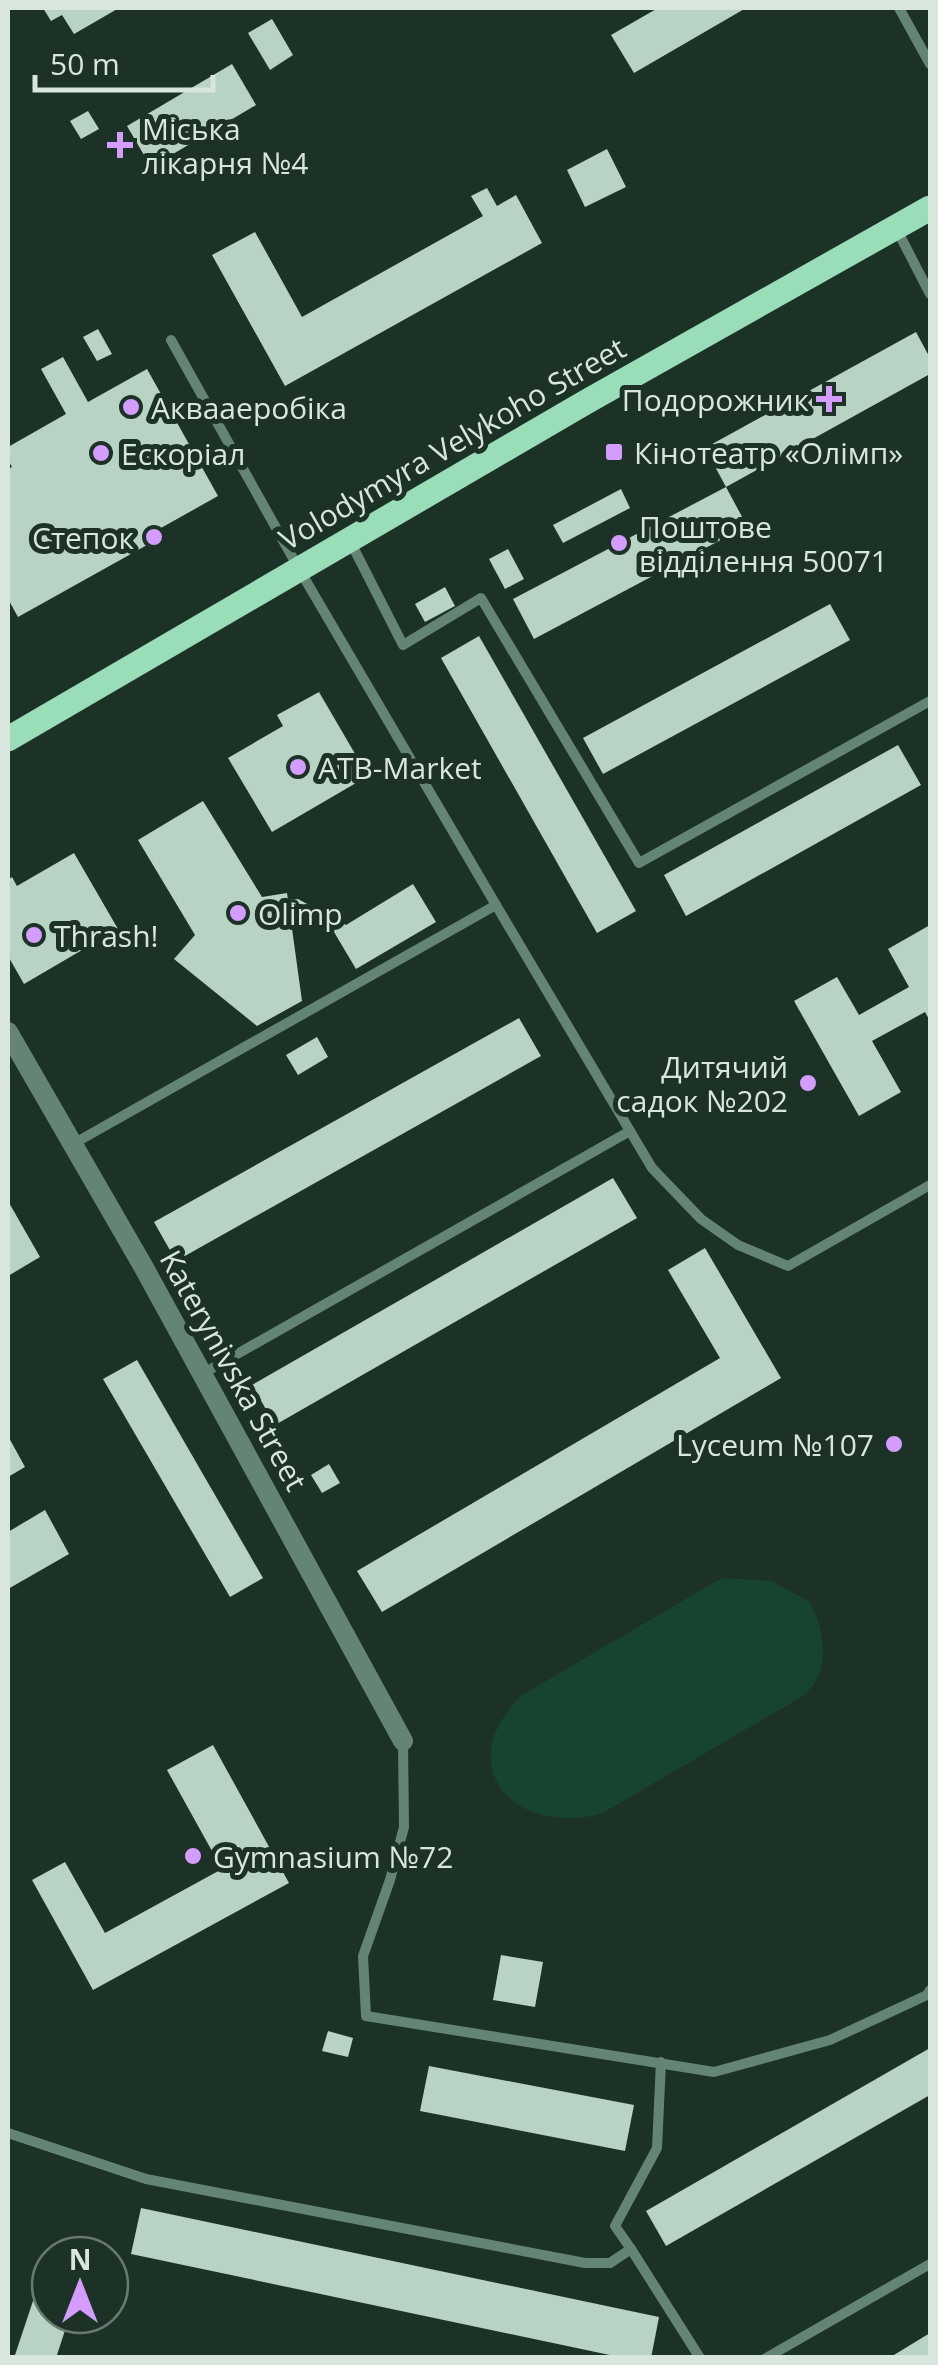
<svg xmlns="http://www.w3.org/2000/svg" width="938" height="2365" font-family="'Open Sans',sans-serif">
  <rect width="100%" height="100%" fill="#1c3226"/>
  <!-- green -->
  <path fill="#17442f" d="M722,1578L772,1581L811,1603C825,1635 832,1670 803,1696L603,1813C555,1829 481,1808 492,1744C495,1726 509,1710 520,1696Z"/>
  <!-- building -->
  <g fill="#b8d2c3">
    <polygon points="43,8 119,8 74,34 62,15 51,21"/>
    <polygon points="658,8 746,8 634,73 611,35"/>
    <polygon points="272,19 293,55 270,70 248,33"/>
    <polygon points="232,64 256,105 151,167 127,126"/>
    <polygon points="88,111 99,129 81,139 70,121"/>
    <polygon points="607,149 626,187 585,207 567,170"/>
    <polygon points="487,188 497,206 516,195 542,243 285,386 212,255 255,232 302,317 483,216 471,196"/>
    <polygon points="98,329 112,354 97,361 83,337"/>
    <polygon points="916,332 930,358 930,374 726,487 705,448"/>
    <polygon points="63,357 88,402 147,369 218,496 152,533 156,540 18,617 8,599 8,469 12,467 8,460 8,447 66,414 41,369"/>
    <polygon points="726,487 747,526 534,639 513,599"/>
    <polygon points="621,489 630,508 563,543 553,525"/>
    <polygon points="508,549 524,579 505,589 489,559"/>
    <polygon points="445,587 455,606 425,622 415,604"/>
    <polygon points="830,604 850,640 603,774 583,738"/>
    <polygon points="479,636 636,911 597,933 441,658"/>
    <polygon points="319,692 368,776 272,832 228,758 283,726 277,715"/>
    <polygon points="898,745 921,785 686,916 664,875"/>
    <polygon points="203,801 262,897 287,893 288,900 298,899 346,925 413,884 436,922 356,969 334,932 298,913 290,914 302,1001 257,1026 174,959 195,935 138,840"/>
    <polygon points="74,853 118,929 24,984 8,956 8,880 12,877 17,886"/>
    <polygon points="930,925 930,1021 925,1012 872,1041 901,1092 859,1116 794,1001 837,977 859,1015 909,987 888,949"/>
    <polygon points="519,1018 541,1056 176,1261 154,1222"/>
    <polygon points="317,1037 328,1057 298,1075 286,1055"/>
    <polygon points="613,1178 637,1218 275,1425 252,1385"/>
    <polygon points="8,1201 40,1257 8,1276"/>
    <polygon points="705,1248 781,1378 382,1612 357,1571 720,1358 668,1270"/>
    <polygon points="137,1360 263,1578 230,1597 103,1379"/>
    <polygon points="8,1436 25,1467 8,1477"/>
    <polygon points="329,1464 340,1483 322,1493 311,1475"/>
    <polygon points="45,1510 69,1554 8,1589 8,1532"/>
    <polygon points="213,1745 289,1883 93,1990 32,1880 65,1862 105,1933 222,1869 167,1770"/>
    <polygon points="501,1955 543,1962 535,2007 493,2000"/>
    <polygon points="328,2031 353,2038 348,2057 322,2051"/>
    <polygon points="930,2048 930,2095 666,2246 646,2211"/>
    <polygon points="429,2066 634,2105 625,2151 420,2111"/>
    <polygon points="141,2208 659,2317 651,2358 624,2358 131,2254"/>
    <polygon points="36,2292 50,2297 50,2315 70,2315 56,2358 14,2358"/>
    <polygon points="930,2333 930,2358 889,2358"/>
  </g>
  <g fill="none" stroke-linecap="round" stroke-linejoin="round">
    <!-- lane -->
    <g stroke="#648573" stroke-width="10">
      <polyline points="899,8 930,64"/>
      <polyline points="896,228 930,294"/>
      <polyline points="350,541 403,645 481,598 639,863 930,701"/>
      <polyline points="496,905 652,1168 701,1219 738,1245 788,1266 930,1185"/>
      <polyline points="73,1144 496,905 299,569 171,340"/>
      <polyline points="202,1374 630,1131"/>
      <polyline points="403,1741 404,1827 390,1880 363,1956 366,2016 714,2072 830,2040 927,1995 930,1990"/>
      <polyline points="8,2133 146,2179 585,2263 610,2263 631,2249 615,2226 657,2148 661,2062"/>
      <polyline points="631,2249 700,2358"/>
      <polyline points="766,2358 930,2264"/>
    </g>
    <!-- street -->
    <polyline stroke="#648573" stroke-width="20" points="8,1032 143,1266 403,1741"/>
    <!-- primary -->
    <polyline stroke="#99ddb9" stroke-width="25" points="8,739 586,402 930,208"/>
  </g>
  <!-- markers -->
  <g fill="#d49cfc" stroke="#1c3226" stroke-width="4">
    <path d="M115 130h10v10h10v10h-10v10h-10v-10h-10v-10h10z"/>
    <path d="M824 384h10v10h10v10h-10v10h-10v-10h-10v-10h10z"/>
    <circle cx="131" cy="407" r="10"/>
    <rect x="604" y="442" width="20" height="20" rx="5"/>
    <circle cx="101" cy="453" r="10"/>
    <circle cx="154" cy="537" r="10"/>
    <circle cx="619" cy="543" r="10"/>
    <circle cx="298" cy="767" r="10"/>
    <circle cx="238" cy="913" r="10"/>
    <circle cx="34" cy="935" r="10"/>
    <circle cx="808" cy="1083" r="10"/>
    <circle cx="894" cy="1444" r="10"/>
    <circle cx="193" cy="1856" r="10"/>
  </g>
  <g text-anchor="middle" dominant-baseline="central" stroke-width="10" stroke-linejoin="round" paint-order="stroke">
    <!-- poi labels -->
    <g font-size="30" fill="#d9e6de" stroke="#1c3226" text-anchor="start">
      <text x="142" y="128">Міська<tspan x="142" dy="34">лікарня №4</tspan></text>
      <text x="809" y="399" text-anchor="end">Подорожник</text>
      <text x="151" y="407">Аквааеробіка</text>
      <text x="634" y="452">Кінотеатр «Олімп»</text>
      <text x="121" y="453">Ескоріал</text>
      <text x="639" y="526">Поштове<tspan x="639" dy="34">відділення 50071</tspan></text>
      <text x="134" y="537" text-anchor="end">Степок</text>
      <text x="318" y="767">ATB-Market</text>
      <text x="258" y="913">Olimp</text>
      <text x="54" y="935">Thrash!</text>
      <text x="788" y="1066" text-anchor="end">Дитячий<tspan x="788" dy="34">садок №202</tspan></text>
      <text x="874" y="1444" text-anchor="end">Lyceum №107</text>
      <text x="213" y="1856">Gymnasium №72</text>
    </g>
    <!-- street labels -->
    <g font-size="30" fill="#d9e6de" stroke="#1c3226">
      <text transform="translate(452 443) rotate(-30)">Volodymyra Velykoho Street</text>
      <text transform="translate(234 1370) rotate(61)">Katerynivska Street</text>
    </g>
  </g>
  <!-- border -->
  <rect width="938" height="2365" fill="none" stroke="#d9e6de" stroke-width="20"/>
  <!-- north arrow -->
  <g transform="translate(80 2285)"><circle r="48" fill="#1c3226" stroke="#687a70" stroke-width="2.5"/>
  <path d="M0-8L18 38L0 25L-18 38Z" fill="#d49cfc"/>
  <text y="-15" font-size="28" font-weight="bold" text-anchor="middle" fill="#d9e6de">N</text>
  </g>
  <!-- scale -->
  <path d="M35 75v15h178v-15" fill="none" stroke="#d9e6de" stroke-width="5"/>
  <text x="50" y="75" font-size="30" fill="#d9e6de" stroke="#1c3226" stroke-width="8" paint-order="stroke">50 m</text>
</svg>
